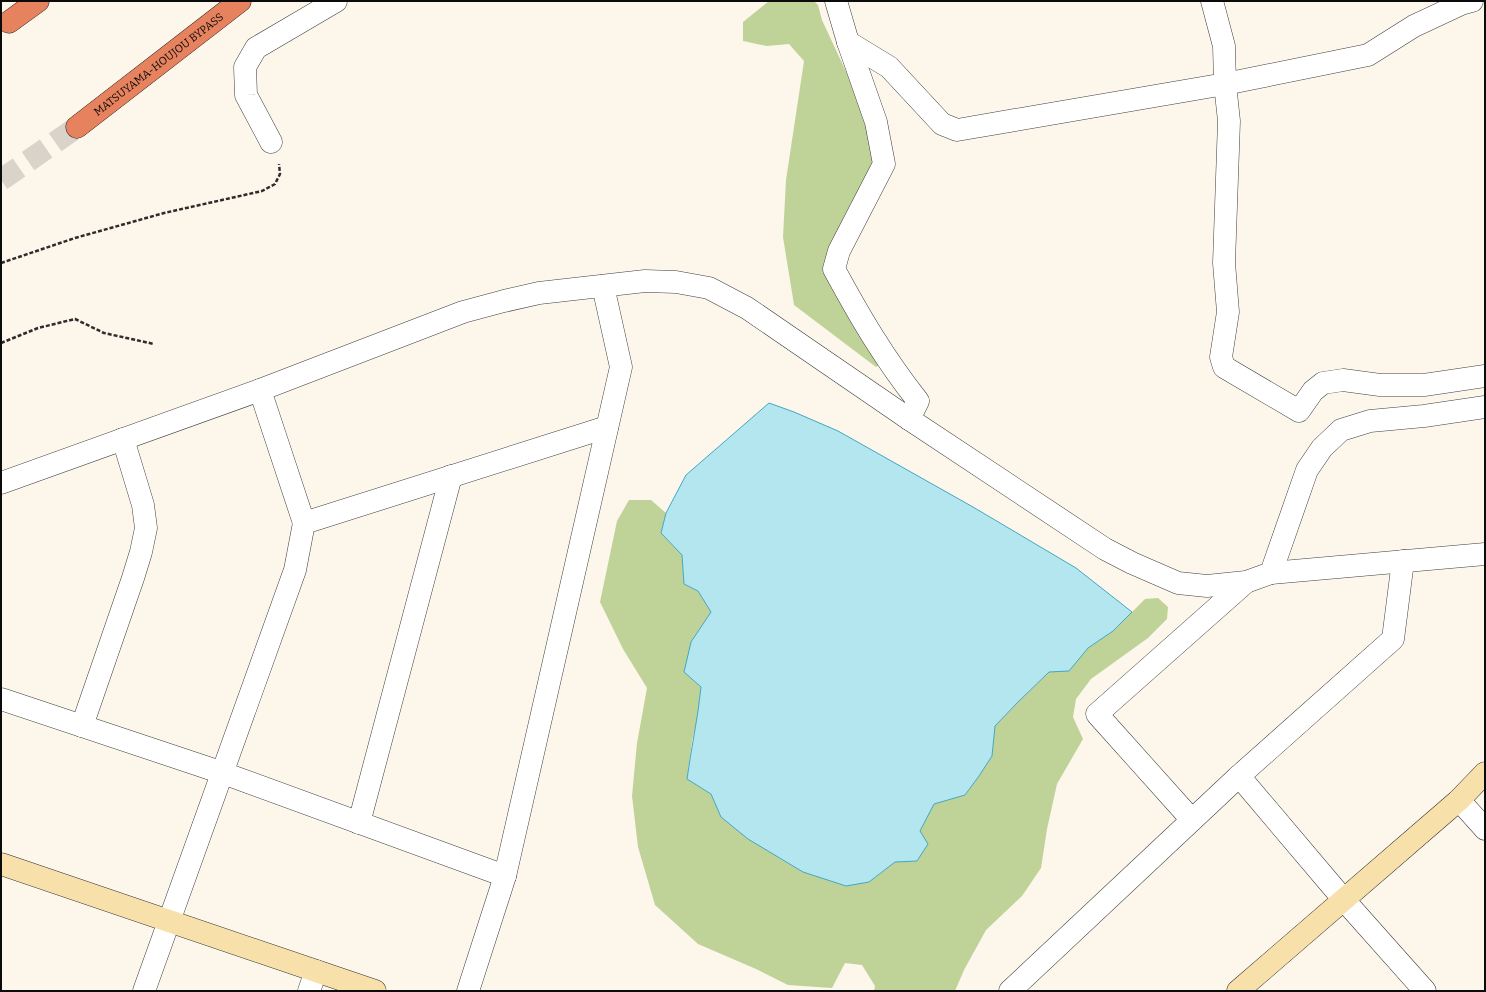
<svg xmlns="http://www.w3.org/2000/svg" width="1486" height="992" font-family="Bitter,serif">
  <rect width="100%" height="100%" fill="#fdf6eb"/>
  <!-- forest -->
  <g fill="#bfd399">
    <polygon points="769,1 814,1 818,5 822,20 869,121 876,161 830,260 887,360 876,367 794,305 783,237 786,180 804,61 789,44 767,46 743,41 743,22"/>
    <polygon points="629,500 651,500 666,513 661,533 682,555 684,584 698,591 711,612 691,642 701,687 698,716 692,741 687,779 711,794 721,817 869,882 895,862 918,861 920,831 934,804 965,795 979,776 992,756 995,726 1018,702 1049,672 1069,670 1088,648 1113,631 1145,599 1158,598 1168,607 1167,619 1148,638 1091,679 1076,699 1073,717 1083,739 1057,784 1047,829 1041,868 1022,896 986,930 964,970 955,991 874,991 875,986 862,965 845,963 832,988 788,985 756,969 698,944 655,905 638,847 632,796 637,743 647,688 623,649 600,602 617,521"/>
  </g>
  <!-- water -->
  <path fill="#b4e6f0" stroke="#42a7c0" d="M769,403L794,412L838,431L973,507L1076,568L1132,612L1113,631L1088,648L1069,671L1049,672L1018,702L995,726L992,756L979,776L965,795L934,804L920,831L928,844L917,861L895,862L869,882L846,886L803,872L748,839L721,817L711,794L687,779C691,749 698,718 701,687L684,672L691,642L711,612L698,591L684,584L682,555L661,533L666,513L686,475Z"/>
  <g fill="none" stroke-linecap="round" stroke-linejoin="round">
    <!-- highway-tunnel -->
    <polyline stroke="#d9d3c9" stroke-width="22" stroke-dasharray="22 11" stroke-linecap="butt" points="1,180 77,127"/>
    <!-- street casing -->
    <g stroke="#3e3e3e" stroke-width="23">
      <g id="street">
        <path d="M836,1L848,42L876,122L884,164L839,251L834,269C860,317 884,358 918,401L909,419"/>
        <polyline points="1212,1 1224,46 1225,84 1229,121 1224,263 1228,312 1221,357 1224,367 1299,411 1313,391 1323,383 1343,380 1380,385 1424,385 1485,376"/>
        <polyline points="848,42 889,67 942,124 957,130 1225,84 1368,55 1414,26 1461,4 1472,1"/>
        <polyline points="271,142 246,95 245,67 256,48 336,1"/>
        <polyline points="260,390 304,523"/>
        <polyline points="1,483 260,390 463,312 504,301 539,293 645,281 676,282 709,288 747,308 909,419 1105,549 1132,563 1178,583 1207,586 1246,582 1271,573 1307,470 1322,448 1341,430 1370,421 1424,416 1485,407"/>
        <polyline points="1271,573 1485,554"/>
        <polyline points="1,699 223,773 505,876"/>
        <polyline points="82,726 133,578 141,552 146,528 143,505 123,439"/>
        <polyline points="1239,776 1344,900 1425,991"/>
        <polyline points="1459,800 1485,829"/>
        <polyline points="1192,820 1097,714 1246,582"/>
        <polyline points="359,823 451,476"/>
        <polyline points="144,991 295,570 304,523 607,427"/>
        <polyline points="309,991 316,971"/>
        <polyline points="468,991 505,876 621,367 603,286"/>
        <polyline points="1010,991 1239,776 1393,639 1403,561"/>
      </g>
    </g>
    <!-- secondary casing -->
    <g stroke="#2d2d2d" stroke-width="23">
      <g id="secondary">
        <polyline points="1,864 375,991"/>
        <polyline points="1238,991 1459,800 1485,773"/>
      </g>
    </g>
    <!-- highway casing -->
    <g stroke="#1c1c1c" stroke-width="23">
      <g id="highway">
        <polyline points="9,22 38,1"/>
        <path id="s1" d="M77,127L240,1"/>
      </g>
    </g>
    <!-- path -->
    <g stroke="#2d2d2d" stroke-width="2.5" stroke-dasharray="4 2" stroke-linecap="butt">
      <polyline points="1,263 75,238 164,213 262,191 275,184 280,174 279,164"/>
      <polyline points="1,343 38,328 75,319 104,333 154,344"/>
    </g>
    <!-- street -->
    <use href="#street" stroke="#fff" stroke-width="22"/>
    <!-- secondary -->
    <use href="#secondary" stroke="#f8e0ab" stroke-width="22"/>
    <!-- highway -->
    <use href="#highway" stroke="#e7825f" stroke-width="22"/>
  </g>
  <g text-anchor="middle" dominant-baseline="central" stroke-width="4" stroke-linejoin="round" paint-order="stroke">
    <!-- street labels -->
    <g font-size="11" fill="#0b0b0b" stroke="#fff">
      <text stroke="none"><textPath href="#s1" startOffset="103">MATSUYAMA-HOUJOU BYPASS</textPath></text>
    </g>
  </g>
  <!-- border -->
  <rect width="1486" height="992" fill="none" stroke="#0b0b0b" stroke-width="4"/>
</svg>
